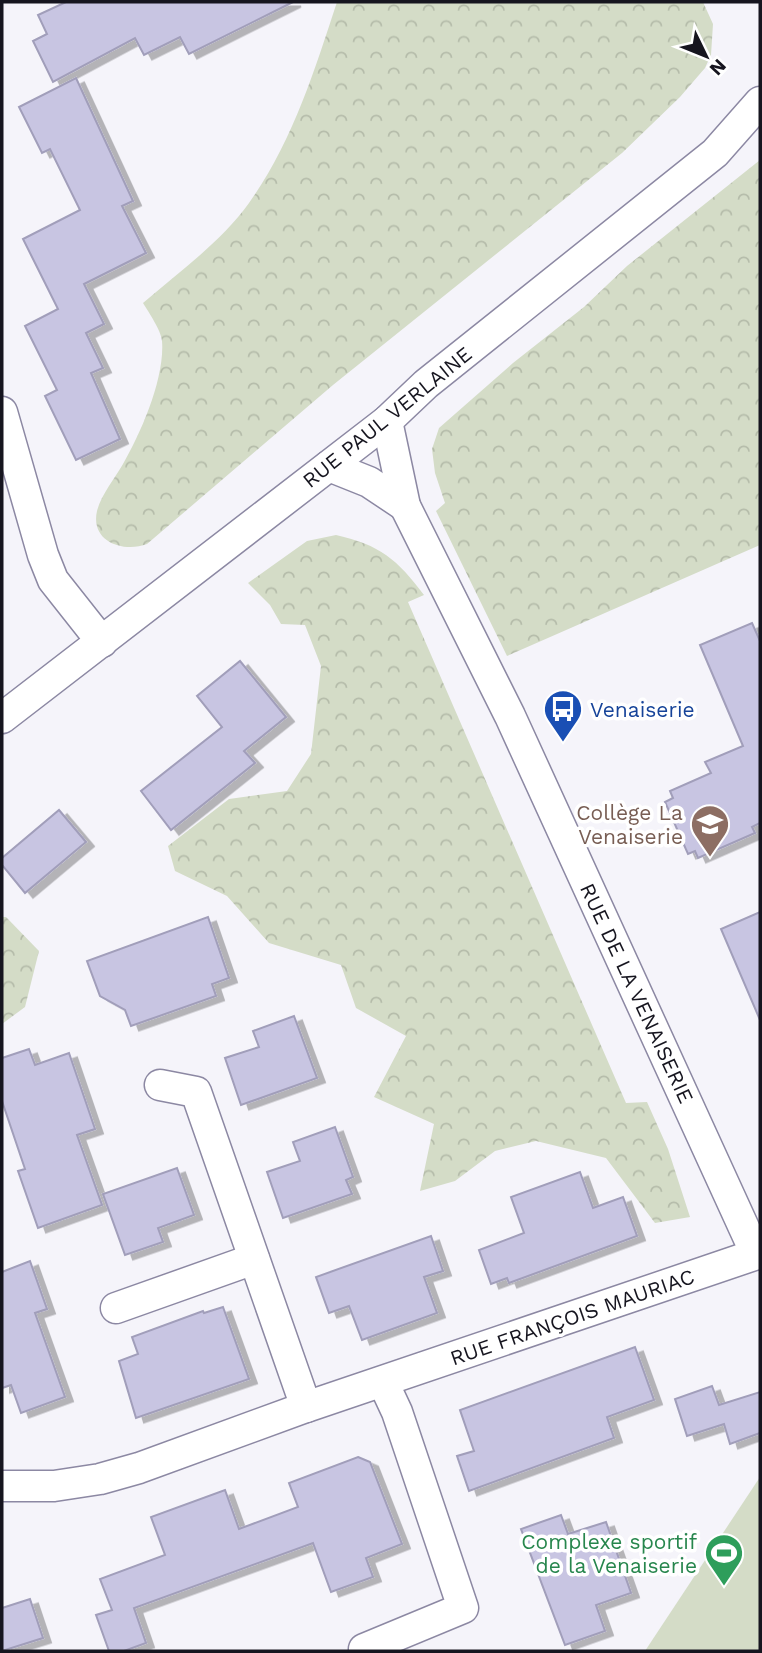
<svg xmlns="http://www.w3.org/2000/svg" width="762" height="1653" font-family="'Work Sans',sans-serif">
  <defs>
    <pattern id="forest-crowns" width="20" height="18" patternUnits="userSpaceOnUse" patternTransform="scale(1.75)"><rect width="20" height="18" fill="#d4dcc7"/><path d="M2 6a3 3 0 1 1 6 0M12 15a3 3 0 1 1 6 0" fill="none" stroke="#b5bcaa"/></pattern>
    <filter id="shadow"><feDropShadow dx="8" dy="4.5" stdDeviation="0" flood-color="#0004"/></filter>
  </defs>
  <rect width="100%" height="100%" fill="#f5f4fa"/>
  <!-- forest -->
  <g fill="url(#forest-crowns)">
    <path d="M337,2H703L713,24L711,55L705,68L680,97L622,153L333,385L147,544C124,553 90,542 97,511C101,495 115,478 123,464C141,433 165,378 162,341C161,330 149,313 143,303C179,272 221,242 249,203C292,143 314,72 337,2Z"/>
    <polygon points="760,160 760,545 507,656 436,511 445,503 435,473 432,449 439,428 513,363 584,307 627,266"/>
    <path d="M336,535C380,545 397,559 424,595L408,602L626,1103L647,1102L668,1149L690,1217L655,1223L606,1158L536,1141L495,1151L455,1181L420,1191L434,1124L374,1097L406,1036L356,1008L341,965L269,943L227,896L175,871L168,846L229,799L287,791L311,754L321,666L305,625L281,624L270,605L248,583L307,541Z"/>
    <polygon points="2,917 6,917 39,951 25,1007 2,1024"/>
  </g>
  <!-- pitch -->
  <polygon fill="#d4dcc7" points="760,1477 760,1651 645,1651"/>
  <!-- building -->
  <g fill="#c8c5e2" stroke="#a19eba" stroke-width="2" filter="url(#shadow)">
    <polygon points="66,2 293,2 189,54 180,37 144,55 135,38 53,82 33,41 47,34 38,15"/>
    <polygon points="76,78 133,201 122,206 146,253 84,284 104,324 86,333 103,368 91,373 120,439 76,460 45,396 57,390 25,326 58,309 23,239 80,210 50,149 42,153 19,107"/>
    <polygon points="752,623 760,641 760,823 752,827 755,833 698,858 695,851 688,854 665,802 673,798 670,791 711,773 705,762 743,746 700,645"/>
    <polygon points="240,661 286,717 244,751 255,763 171,830 141,791 222,727 197,696"/>
    <polygon points="59,810 86,842 25,893 2,865 2,858"/>
    <polygon points="760,912 760,1020 721,929"/>
    <polygon points="208,917 229,978 212,984 216,996 131,1026 125,1010 100,996 87,961"/>
    <polygon points="294,1016 317,1078 241,1105 225,1058 259,1047 253,1031"/>
    <polygon points="29,1049 35,1065 69,1053 95,1129 77,1135 102,1205 38,1228 18,1171 25,1169 2,1101 2,1058"/>
    <polygon points="335,1127 353,1177 346,1180 352,1194 283,1218 267,1172 300,1161 293,1142"/>
    <polygon points="177,1168 194,1215 158,1228 163,1242 125,1255 103,1194"/>
    <polygon points="580,1172 593,1208 623,1197 637,1236 509,1283 507,1278 491,1284 479,1250 524,1233 511,1197"/>
    <polygon points="431,1236 443,1271 424,1277 437,1313 362,1340 349,1306 329,1313 316,1277"/>
    <polygon points="30,1261 47,1309 35,1313 65,1397 21,1413 11,1385 2,1388 2,1272"/>
    <polygon points="223,1307 249,1379 136,1418 119,1361 138,1354 132,1337 203,1311 204,1313"/>
    <polygon points="635,1347 654,1400 607,1417 614,1438 469,1491 457,1456 474,1451 460,1410"/>
    <polygon points="712,1386 719,1405 760,1392 760,1433 730,1444 724,1424 687,1436 675,1399"/>
    <polygon points="358,1457 370,1462 402,1544 366,1558 373,1577 331,1592 313,1543 134,1608 146,1643 124,1651 109,1651 96,1615 112,1610 100,1579 165,1555 151,1517 225,1490 239,1529 298,1507 289,1483"/>
    <polygon points="561,1515 568,1534 606,1522 631,1593 596,1605 605,1631 565,1645 521,1529"/>
    <polygon points="30,1599 43,1638 2,1651 2,1608"/>
  </g>
  <g fill="none" stroke-linecap="round" stroke-linejoin="round">
    <!-- street casing -->
    <g stroke="#8c88a3" stroke-width="33">
      <g id="street">
        <polyline points="2,412 43,555 53,580 102,642"/>
        <polyline points="387,421 405,506 510,716 756,1254"/>
        <polyline points="329,466 369,482 405,506"/>
        <polyline points="2,718 387,421 426,384 715,153 760,102"/>
        <polyline points="160,1085 196,1092 306,1407"/>
        <polyline points="116,1308 254,1259"/>
        <polyline points="2,1486 54,1486 100,1479 139,1468 306,1407 760,1253"/>
        <polyline points="364,1649 463,1608 397,1412 383,1382"/>
      </g>
    </g>
    <!-- street -->
    <use href="#street" stroke="#fff" stroke-width="30"/>
  </g>
  <!-- icons -->
  <defs>
    <g id="bus-pin" transform="scale(2.0125)"><path d="M0 17L-7.5 6A9.5 9.5 0 1 1 7.5 6Z" fill="#1a4fb4" stroke="#fff"/><path d="M-5-6H5V4H4V6H2V4H-2V6H-4V4H-5ZM-3.5-4V0h7V-4ZM-3.5 1.2v1.5H-2V1.2ZM2 1.2v1.5H3.5V1.2Z" fill="#fff"/></g>
    <g id="school-pin" transform="scale(2.0125)"><path d="M0 17L-7.5 6A9.5 9.5 0 1 1 7.5 6Z" fill="#8d6e63" stroke="#fff"/><path d="M0-5L7-2L0 1L-7-2ZM-4 1L0 2.5L4 1V4Q0 6-4 4Z" fill="#fff"/></g>
    <g id="stadium-pin" transform="scale(2.0125)"><path d="M0 17L-7.5 6A9.5 9.5 0 1 1 7.5 6Z" fill="#2e9e5b" stroke="#fff"/><path d="M0-5a6.5 5 0 1 0 0 10a6.5 5 0 1 0 0-10ZM-3.5-1.8h7v3.6h-7Z" fill="#fff"/></g>
  </defs>
  <g fill-rule="evenodd">
    <use href="#bus-pin" x="563" y="709"/>
    <use href="#school-pin" x="710" y="824"/>
    <use href="#stadium-pin" x="724" y="1553"/>
  </g>
  <g text-anchor="middle" dominant-baseline="central" stroke-width="7" stroke-linejoin="round" paint-order="stroke">
    <!-- street labels -->
    <g font-size="21" fill="#16151f" stroke="#fff">
      <text transform="translate(387 417) rotate(-39)">RUE PAUL VERLAINE</text>
      <text transform="translate(637 993) rotate(65)">RUE DE LA VENAISERIE</text>
      <text transform="translate(572 1317) rotate(-19)">RUE FRANÇOIS MAURIAC</text>
    </g>
    <!-- transit labels -->
    <g font-size="21" fill="#164399" stroke="#fff" text-anchor="start">
      <text x="590" y="709">Venaiserie</text>
    </g>
    <!-- education labels -->
    <g font-size="21" fill="#785e54" stroke="#fff" text-anchor="end">
      <text x="683" y="812">Collège La<tspan x="683" dy="24">Venaiserie</tspan></text>
    </g>
    <!-- leisure labels -->
    <g font-size="21" fill="#27864d" stroke="#fff" text-anchor="end">
      <text x="697" y="1541">Complexe sportif<tspan x="697" dy="24">de la Venaiserie</tspan></text>
    </g>
  </g>
  <!-- border -->
  <rect width="762" height="1653" fill="none" stroke="#16151f" stroke-width="7"/>
  <!-- north arrow -->
  <g transform="translate(706 56) rotate(133)" stroke="#ffffff" stroke-width="5" paint-order="stroke">
  <path d="M0-5L12 26L0 18L-12 26Z" fill="#16151f"/>
  <text y="-10" font-size="19" font-weight="bold" text-anchor="middle" fill="#16151f">N</text>
  </g>
</svg>
